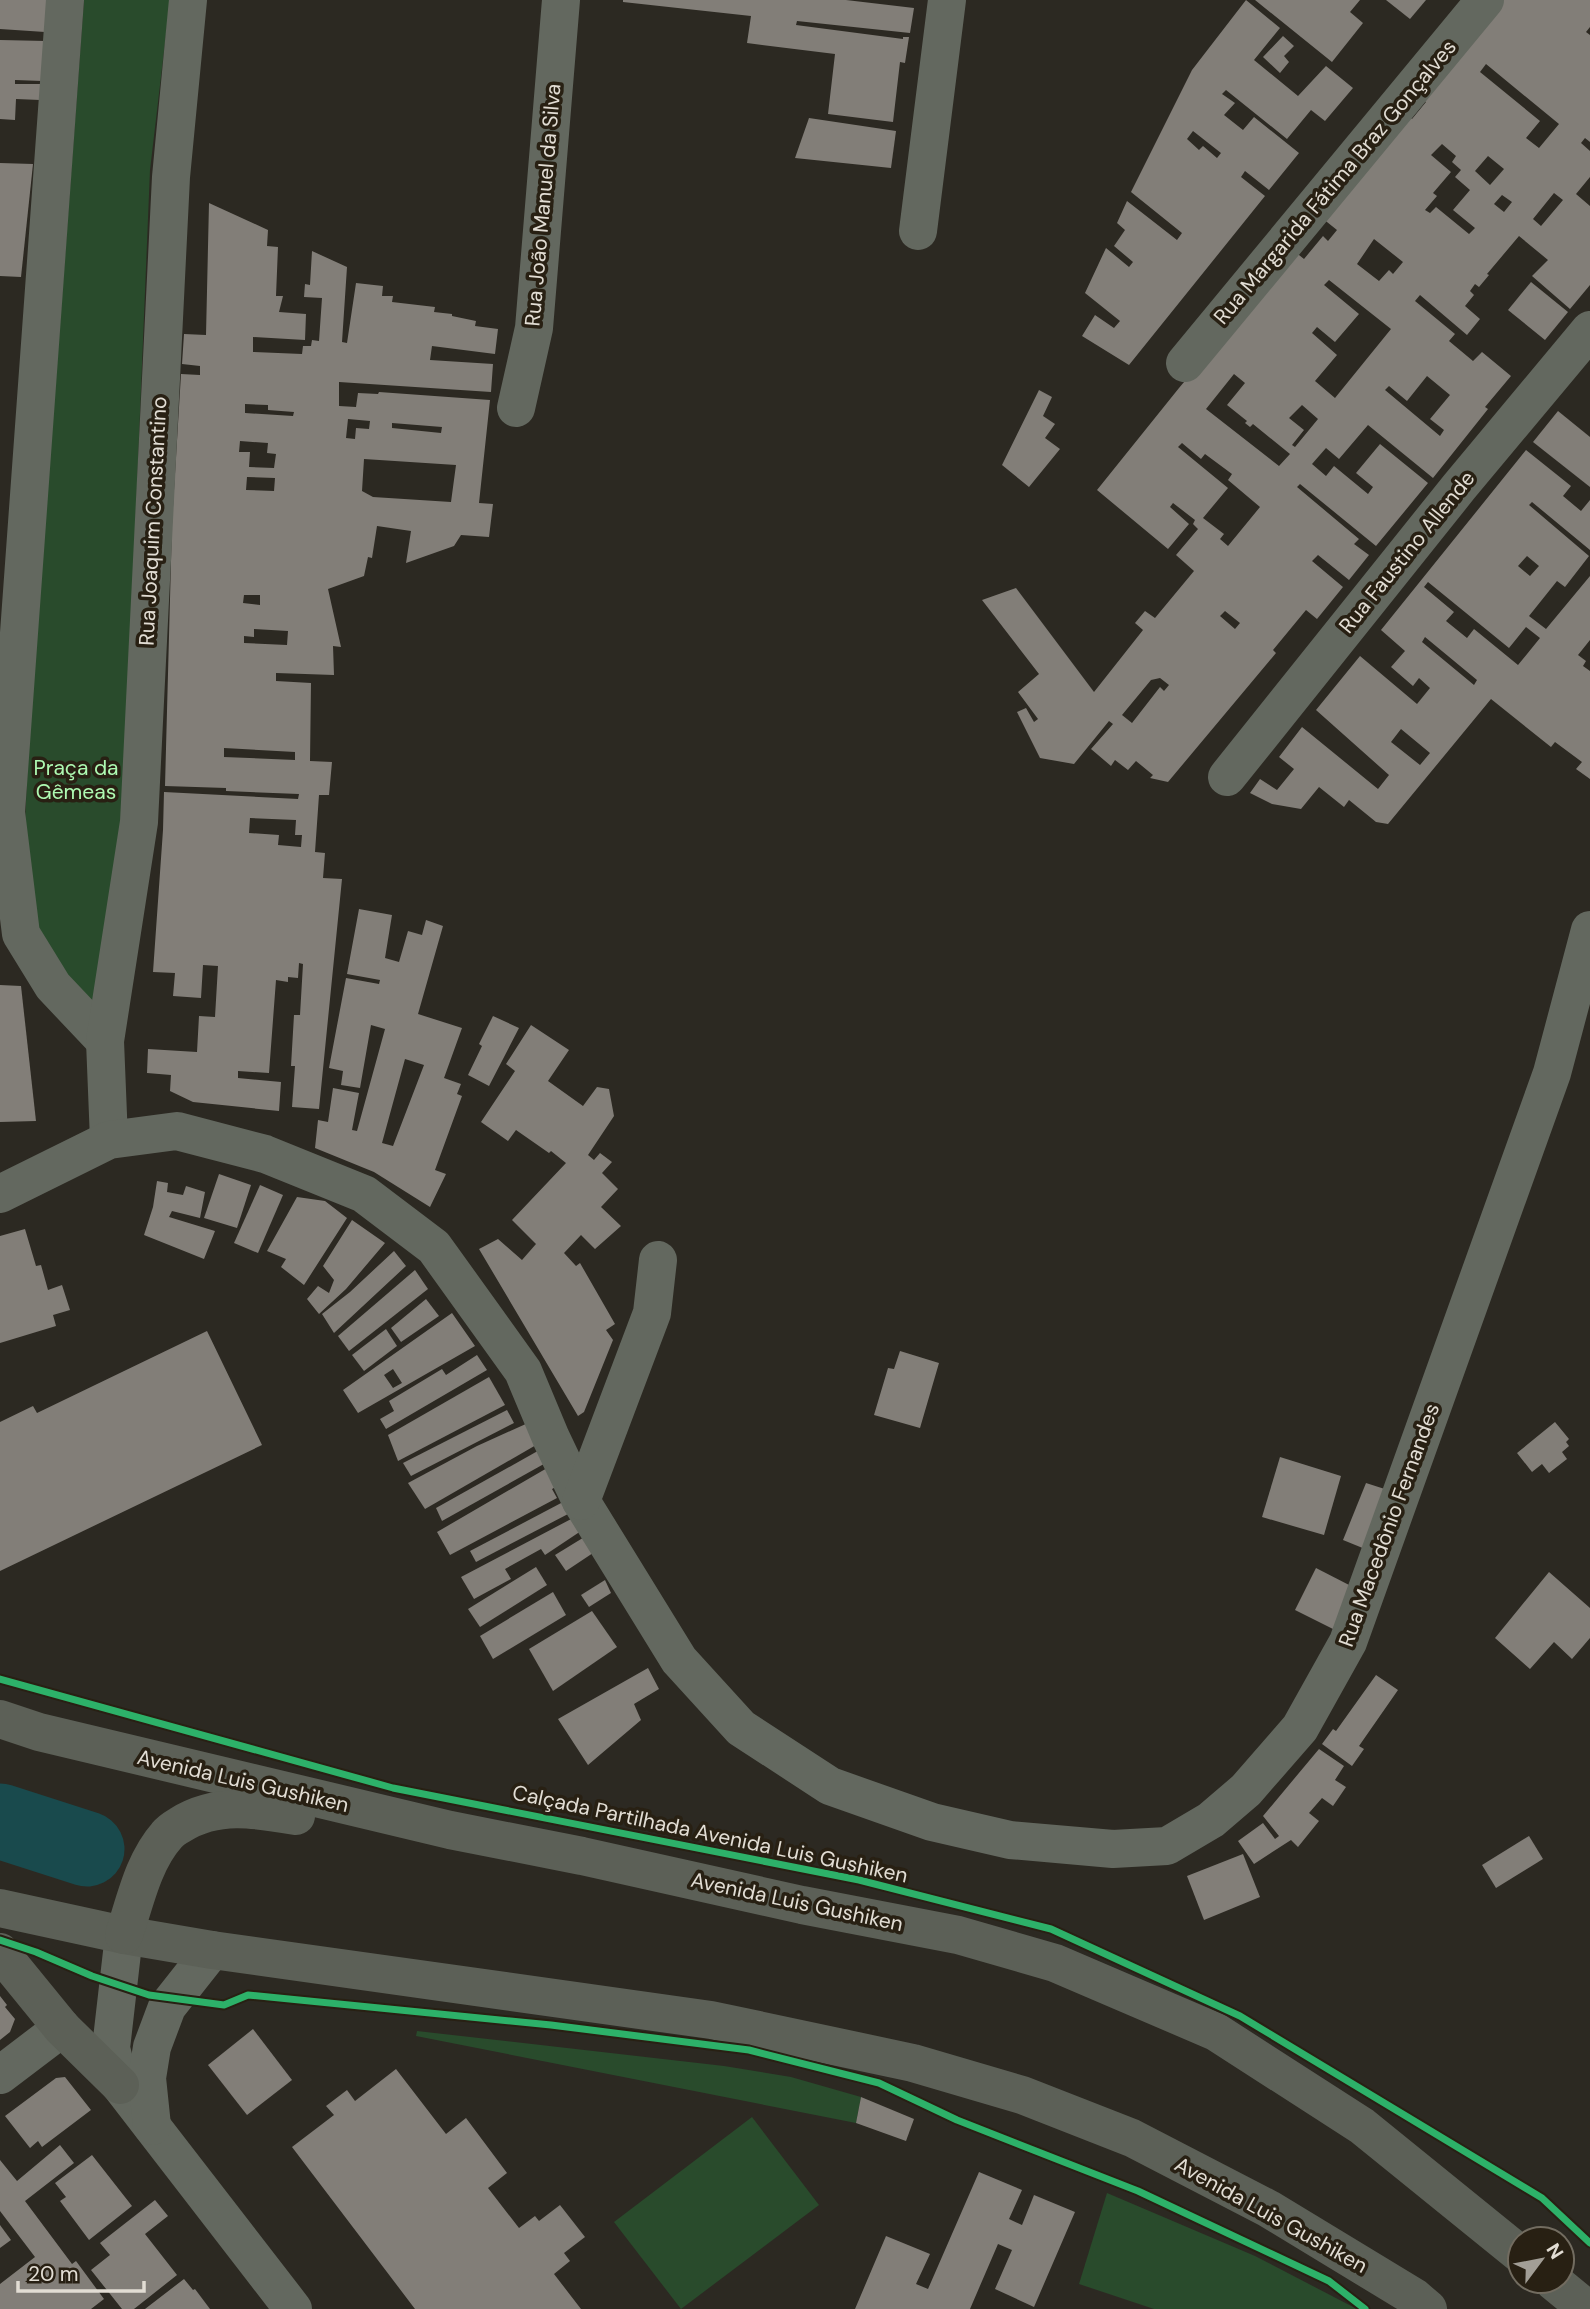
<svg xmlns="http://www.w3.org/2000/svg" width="1590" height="2309" font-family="'DM Sans',sans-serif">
  <rect width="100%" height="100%" fill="#2c2922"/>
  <!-- green -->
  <g fill="#294b2c">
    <polygon points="84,0 170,0 150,170 124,802 94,1006 62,980 30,923 25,822 29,739"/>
    <polygon points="417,2031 724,2066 791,2077 861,2097 856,2123 416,2036"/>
    <polygon points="752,2117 819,2205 681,2309 614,2222"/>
    <polygon points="1107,2193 1255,2256 1357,2309 1154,2309 1079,2284"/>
  </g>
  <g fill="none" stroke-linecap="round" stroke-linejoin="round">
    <!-- river -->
    <polyline stroke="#194a4d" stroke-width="75" points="0,1821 87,1849"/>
  </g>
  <!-- building -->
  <g fill="#827e78" fill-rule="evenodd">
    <polygon points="0,0 47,0 45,32 0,29"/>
    <polygon points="623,0 846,0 914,8 910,33 797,21 796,25 903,39 903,37 909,37 905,63 900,62 893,122 828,114 835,54 747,43 751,16 623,2"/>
    <path d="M1246,0L1280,28L1254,60L1298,96L1326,66L1353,88L1325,121L1311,110L1287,139L1226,90L1222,94L1235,103L1224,115L1243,130L1254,117L1299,153L1269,190L1245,171L1241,177L1265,196L1129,365L1082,336L1095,315L1114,328L1120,321L1085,293L1106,248L1129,267L1133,262L1114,246L1125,230L1117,223L1127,201L1177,240L1182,233L1131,192L1192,70ZM1193,131L1221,153L1217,158L1203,146L1199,150L1187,139Z"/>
    <polygon points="1255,0 1360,0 1350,12 1363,23 1332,62"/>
    <polygon points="1386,0 1426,0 1410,19"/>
    <path d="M1498,0H1590V27L1586,32L1590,35V142L1585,138L1581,143L1590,151V177L1576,194L1590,206V285L1570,309L1532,276L1548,260L1519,236L1487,274L1489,275L1479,287L1475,284L1470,291L1474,295L1465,306L1480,319L1467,335L1420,295L1415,301L1455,334L1449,341L1473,361L1482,352L1511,376L1485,407L1488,409L1433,478L1368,425L1339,459L1326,448L1312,464L1326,476L1334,466L1368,494L1373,487L1356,473L1380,444L1428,483L1376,546L1300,484L1297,487L1359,539L1354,544L1369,555L1349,580L1318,555L1312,561L1343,587L1317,619L1306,610L1273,650L1276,653L1168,782L1150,778L1153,775L1136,761L1128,770L1115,760L1111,766L1091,749L1113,724L1109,721L1074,764L1040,758L1017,712L1026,708L1034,722L1038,719L1018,692L1039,674L982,600L1016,588L1094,692L1143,630L1135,623L1145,611L1155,618L1194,571L1176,555L1198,529L1193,524L1195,520L1173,503L1170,507L1189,524L1168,549L1097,490L1179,388L1294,251L1304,259L1323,236L1328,241L1337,230L1322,218L1406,114L1412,119L1426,102L1419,97ZM1486,64L1559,124L1539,148L1526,138L1540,121L1480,72ZM1442,144L1456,156L1452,162L1461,170L1455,177L1470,190L1453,210L1475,228L1469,234L1436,207L1430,213L1425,210L1437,196L1433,193L1451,172L1431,155ZM1488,156L1504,169L1490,185L1475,171ZM1554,193L1563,200L1541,226L1533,219ZM1502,195L1512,202L1504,212L1494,204ZM1374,239L1403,262L1393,274L1389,270L1379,281L1357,264ZM1329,280L1391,329L1335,398L1315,381L1337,355L1312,333L1317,327L1335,342L1359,314L1324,285ZM1234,374L1245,383L1227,405L1247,421L1245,423L1250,427L1253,424L1290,454L1279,466L1206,409ZM1427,376L1450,395L1430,419L1444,430L1440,436L1385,390L1389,386L1407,401ZM1302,405L1318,419L1295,447L1292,445L1304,430L1289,418ZM1182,443L1201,459L1205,454L1232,474L1228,480L1260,507L1228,546L1220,539L1224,534L1203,518L1228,488L1178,447ZM1225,611L1240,623L1235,629L1220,616ZM1160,678L1169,685L1164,691L1160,687L1132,723L1122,715L1151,680Z"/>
    <polygon points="1283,36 1294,46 1284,56 1289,62 1280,73 1263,57"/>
    <polygon points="0,40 46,41 42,81 15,80 15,84 42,84 40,100 16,99 15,120 0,119"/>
    <polygon points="809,118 896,131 891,168 795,158"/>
    <polygon points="0,163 33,164 21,277 0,276"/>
    <path d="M209,203L268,230L267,246L278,247L276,296H283L279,312L306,314L305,340L253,337V352L302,354L303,346H311L312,340L319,341L322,298L304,297L305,284L310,285L312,251L347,267L342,342L347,343L356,283L383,286L382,296H393L392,302L435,307L434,312L452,314V316L476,321L475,326L498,329L495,354L432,346L430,360L493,364L491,392L339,382V406L356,407L358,393L378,394L379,392L490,400L479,503L493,504L489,537L461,535L454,546L406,563L411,531L377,526L372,558L368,557L364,576L328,589L341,647L333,646L334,675L276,673V681L311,683L310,761L332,762L329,795H319L315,852L325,853L323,878L342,879L319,1109L292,1107L295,1066H291L294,1015H300L303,964L299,963L298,978L288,977V982L276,980L269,1073L238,1071V1078L281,1082L279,1111L193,1102L170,1091L171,1075L147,1073L148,1049L197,1052L199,1016L215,1017L218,966L203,965L201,998L173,996L175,973L153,972L163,830L164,792L298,799L299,794L226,791V788L165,786L172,524L181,374L200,375V366L182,364L184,334L206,335ZM245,404L268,405V410L294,412L293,416L245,413ZM348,419L370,421L369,429L356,428L355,439L346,438ZM392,423L442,427L441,433L392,428ZM240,441L268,443L267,453L276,454L274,468L249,467L250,452H239ZM364,459L456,465L451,502L373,497L362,491ZM247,477L275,478L274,491L246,490ZM244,595H260V605L243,603ZM254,629L288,631L287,645L244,643V636L254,637ZM224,748L295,752V760L224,757ZM250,818L296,820L295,835H302L301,847L278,845L279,835L249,833Z"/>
    <polygon points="1531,282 1568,312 1545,340 1508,310"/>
    <polygon points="1039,390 1052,397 1043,416 1055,424 1045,438 1060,449 1029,487 1002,465"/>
    <polygon points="1558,411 1590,437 1590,487 1533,442"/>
    <path d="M1526,450L1571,486L1563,496L1581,511L1590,500V550L1532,502L1529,505L1589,556L1565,587L1557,581L1529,616L1546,629L1590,576V640L1578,655L1586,661L1583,666L1590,671V779L1576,769L1582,762L1555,742L1551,747L1491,699L1388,824L1376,822L1349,800L1344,807L1319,787L1301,809L1272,804L1250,793L1260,779L1277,790L1294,769L1279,757L1302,727L1378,789L1389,775L1316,710L1360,656L1417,704L1430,688L1419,678L1413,686L1391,667L1405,651L1381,630ZM1527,556L1539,566L1530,576L1518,566ZM1428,582L1509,648L1526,627L1540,638L1518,665L1474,629L1467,638L1446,621L1454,612L1424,587ZM1425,637L1477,680L1474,685L1422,642ZM1401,729L1430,753L1420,765L1391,742Z"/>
    <path d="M359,909L392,915L385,958L399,962L408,931L422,935L426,920L443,926L418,1014L462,1028L444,1078L461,1084L457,1094L462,1096L435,1170L446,1174L430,1207L374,1172L315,1148L318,1120L328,1122L333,1088L359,1093L352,1130L357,1131L385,1029L371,1025L360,1088L341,1085L343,1071L329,1068L346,978L379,984L380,980L347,974ZM405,1059L424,1065L393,1146L382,1143Z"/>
    <polygon points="0,985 21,986 36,1121 0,1122"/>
    <polygon points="493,1016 519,1028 489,1086 468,1075 482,1046 479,1044"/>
    <polygon points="531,1025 569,1050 548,1081 583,1106 597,1087 609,1089 614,1116 588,1155 594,1160 600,1153 612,1162 602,1173 618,1189 601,1207 621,1226 595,1249 581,1235 564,1253 576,1266 580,1263 615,1324 606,1330 613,1340 584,1412 578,1416 479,1249 498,1239 522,1260 536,1244 512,1220 566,1163 551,1151 549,1153 516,1130 508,1141 481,1122 515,1071 506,1064"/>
    <polygon points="219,1174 251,1185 237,1228 204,1218"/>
    <polygon points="157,1181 168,1183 167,1192 183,1195 186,1186 205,1192 200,1218 172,1211 169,1217 215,1231 204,1259 144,1235 153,1207"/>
    <polygon points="260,1185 283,1195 258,1253 234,1243"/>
    <polygon points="297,1197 325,1201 347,1218 304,1285 281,1267 286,1259 267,1251"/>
    <polygon points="352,1220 385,1243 346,1289 319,1314 307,1299 318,1286 329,1293 334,1280 323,1266"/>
    <polygon points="25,1229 36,1266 41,1265 48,1290 62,1285 70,1310 53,1315 56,1326 0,1343 0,1236"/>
    <polygon points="394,1251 406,1266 334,1333 322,1314 350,1292"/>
    <polygon points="415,1270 428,1289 349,1351 338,1336"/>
    <polygon points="426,1299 439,1316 401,1342 391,1328"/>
    <path d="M452,1313L475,1346L358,1413L343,1390ZM393,1369L402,1383L393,1388L384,1375Z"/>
    <polygon points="386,1329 397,1346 364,1371 352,1355"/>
    <polygon points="207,1331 262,1445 0,1571 0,1422 33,1406 37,1413"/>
    <polygon points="900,1351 939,1363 920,1428 874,1415 888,1368 894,1369"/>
    <polygon points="477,1355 487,1370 386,1429 380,1419 394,1411 389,1401 442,1369 446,1375"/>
    <polygon points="489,1377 505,1405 398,1461 388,1435"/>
    <polygon points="507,1410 514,1423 411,1476 403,1463"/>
    <polygon points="1555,1422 1569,1439 1566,1442 1569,1446 1562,1452 1567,1459 1549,1473 1542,1464 1532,1472 1517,1453"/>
    <polygon points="528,1423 543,1441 425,1509 408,1483 477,1446"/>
    <polygon points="543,1448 551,1460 442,1521 436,1508"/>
    <polygon points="1280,1457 1341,1476 1324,1535 1262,1517"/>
    <polygon points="554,1464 563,1483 552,1489 557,1498 450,1555 437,1532"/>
    <polygon points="1366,1483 1394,1492 1370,1551 1343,1540"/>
    <polygon points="563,1502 568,1514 476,1562 470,1551"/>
    <polygon points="573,1518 581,1531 545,1555 541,1549 505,1569 511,1579 474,1599 461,1577"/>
    <polygon points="586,1536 596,1551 566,1571 555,1555"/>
    <polygon points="536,1567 547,1585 480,1627 468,1609"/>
    <polygon points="1316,1568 1353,1587 1333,1629 1295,1610"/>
    <polygon points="1549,1572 1590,1608 1590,1638 1572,1659 1554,1642 1530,1669 1495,1638"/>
    <polygon points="605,1580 611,1593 589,1607 581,1595"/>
    <polygon points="553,1592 566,1615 493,1659 480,1636"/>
    <polygon points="592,1611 617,1647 553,1691 529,1649"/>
    <polygon points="648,1668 659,1689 634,1704 641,1720 588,1765 558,1719"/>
    <polygon points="1376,1675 1398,1690 1359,1746 1364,1749 1352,1766 1322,1744 1333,1729 1336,1731"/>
    <polygon points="1319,1749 1344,1766 1335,1780 1346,1787 1333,1806 1322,1798 1309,1813 1319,1821 1298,1847 1291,1840 1254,1864 1238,1841 1263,1823 1275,1839 1279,1836 1263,1816"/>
    <polygon points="1529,1836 1543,1859 1496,1888 1482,1865"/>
    <polygon points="1243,1854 1260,1897 1204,1920 1187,1876"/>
    <polygon points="0,1996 7,2005 5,2007 15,2019 10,2032 0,2040"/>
    <polygon points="253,2029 292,2080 247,2115 208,2065"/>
    <polygon points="396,2069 446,2134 466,2118 507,2173 488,2188 519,2228 535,2216 539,2221 560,2205 585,2237 564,2253 570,2261 554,2274 581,2309 415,2309 292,2147 334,2115 326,2106 347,2090 355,2101"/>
    <polygon points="65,2077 91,2110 42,2147 38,2141 30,2148 5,2116 56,2078"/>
    <polygon points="861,2097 914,2119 906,2141 856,2123"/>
    <polygon points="60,2145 74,2163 25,2201 72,2264 76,2261 104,2299 91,2309 0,2309 0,2284 35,2257 0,2211 0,2160 17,2181"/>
    <polygon points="92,2155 132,2206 89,2240 60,2201 66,2197 55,2183"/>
    <polygon points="979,2172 1022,2190 1009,2219 1022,2225 1034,2195 1075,2212 1034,2307 995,2289 1012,2250 998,2244 970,2309 855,2309 886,2236 930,2254 916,2284 928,2289"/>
    <polygon points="155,2200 168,2216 145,2234 177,2275 134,2309 122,2309 91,2270 110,2255 100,2243"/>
    <polygon points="0,2225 11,2240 0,2248"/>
    <polygon points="184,2279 193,2290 195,2289 210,2309 145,2309"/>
  </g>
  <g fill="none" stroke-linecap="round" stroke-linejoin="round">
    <!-- street -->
    <g stroke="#63685f" stroke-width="38">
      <polyline points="65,0 6,812 21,934 53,986 105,1041"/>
      <polyline points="918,231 947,0"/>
      <polyline points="1185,363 1485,0"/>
      <polyline points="516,408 534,328 561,0"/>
      <polyline points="1227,777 1459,487 1590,330"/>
      <polyline points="109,1140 105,1041 139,822 171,177 188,0"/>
      <polyline points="0,1194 109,1140 177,1131 265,1154 364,1194 434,1247 523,1371 551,1438 581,1501 679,1660 741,1728 830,1786 932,1822 1010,1840 1113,1849 1167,1846 1211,1820 1246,1790 1300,1728 1348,1642 1552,1073 1590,930"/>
      <polyline points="581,1501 652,1313 658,1260"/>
      <polyline points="124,1935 111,2048 120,2085 293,2309"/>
      <polyline points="0,2075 62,2028"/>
      <polyline points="152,2126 147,2078 152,2047 167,2007 212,1950"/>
    </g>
    <!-- secondary -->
    <g stroke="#5c6057" stroke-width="38">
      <polyline points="0,1719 39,1732 450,1830 582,1856 802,1905 958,1935 1055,1963 1216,2032 1362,2126 1520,2254"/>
      <polyline points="0,1908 124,1935 212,1950 711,2020 913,2063 1022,2095 1132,2138 1269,2209 1414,2297 1428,2309"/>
      <path d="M124,1935C135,1902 143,1862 167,1835C170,1831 175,1828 180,1825C216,1802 256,1809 296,1816"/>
      <polyline points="0,1952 62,2028 120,2085"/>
      <polyline points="1553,2281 1587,2309"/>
    </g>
    <!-- cycleway casing -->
    <g stroke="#282013" stroke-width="11">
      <g id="cycleway">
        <polyline points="0,1679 393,1788 859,1880 1051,1929 1240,2016 1542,2198 1590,2243"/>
        <polyline points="0,1940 36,1952 92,1976 149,1995 224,2005 248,1995 551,2025 749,2050 879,2083 957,2120 1138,2191 1329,2281 1365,2309"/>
      </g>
    </g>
    <!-- cycleway -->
    <use href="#cycleway" stroke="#2db169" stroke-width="7"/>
  </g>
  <g text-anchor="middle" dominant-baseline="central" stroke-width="7" stroke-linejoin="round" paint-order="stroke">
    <!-- street labels -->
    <g font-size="21" fill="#e2ddd4" stroke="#282013">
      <text transform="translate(1335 182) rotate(-50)">Rua Margarida Fátima Braz Gonçalves</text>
      <text transform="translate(543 205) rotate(-85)">Rua João Manuel da Silva</text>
      <text transform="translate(153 521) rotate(-87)">Rua Joaquim Constantino</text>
      <text transform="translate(1407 552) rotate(-51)">Rua Faustino Allende</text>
      <text transform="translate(1389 1525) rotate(-70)">Rua Macedônio Fernandes</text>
      <text transform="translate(243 1781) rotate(13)">Avenida Luis Gushiken</text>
      <text transform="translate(710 1834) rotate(12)">Calçada Partilhada Avenida Luis Gushiken</text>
      <text transform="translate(797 1902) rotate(12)">Avenida Luis Gushiken</text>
      <text transform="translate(1271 2215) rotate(29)">Avenida Luis Gushiken</text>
    </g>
    <!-- park labels -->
    <g font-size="21" fill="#aefab2" stroke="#282013">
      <text x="76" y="768">Praça da<tspan x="76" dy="24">Gêmeas</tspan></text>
    </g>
  </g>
  <!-- north arrow -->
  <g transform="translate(1541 2260) rotate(58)"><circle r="33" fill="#282013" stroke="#726c60" stroke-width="2"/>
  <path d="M0-5L12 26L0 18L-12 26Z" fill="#a29e96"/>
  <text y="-10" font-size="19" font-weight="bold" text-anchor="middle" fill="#e2ddd4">N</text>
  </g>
  <!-- scale -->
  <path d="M18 2281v10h126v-10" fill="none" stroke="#e2ddd4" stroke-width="3.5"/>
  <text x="28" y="2281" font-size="21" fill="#e2ddd4" stroke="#282013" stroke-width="5" paint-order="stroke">20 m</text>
</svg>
